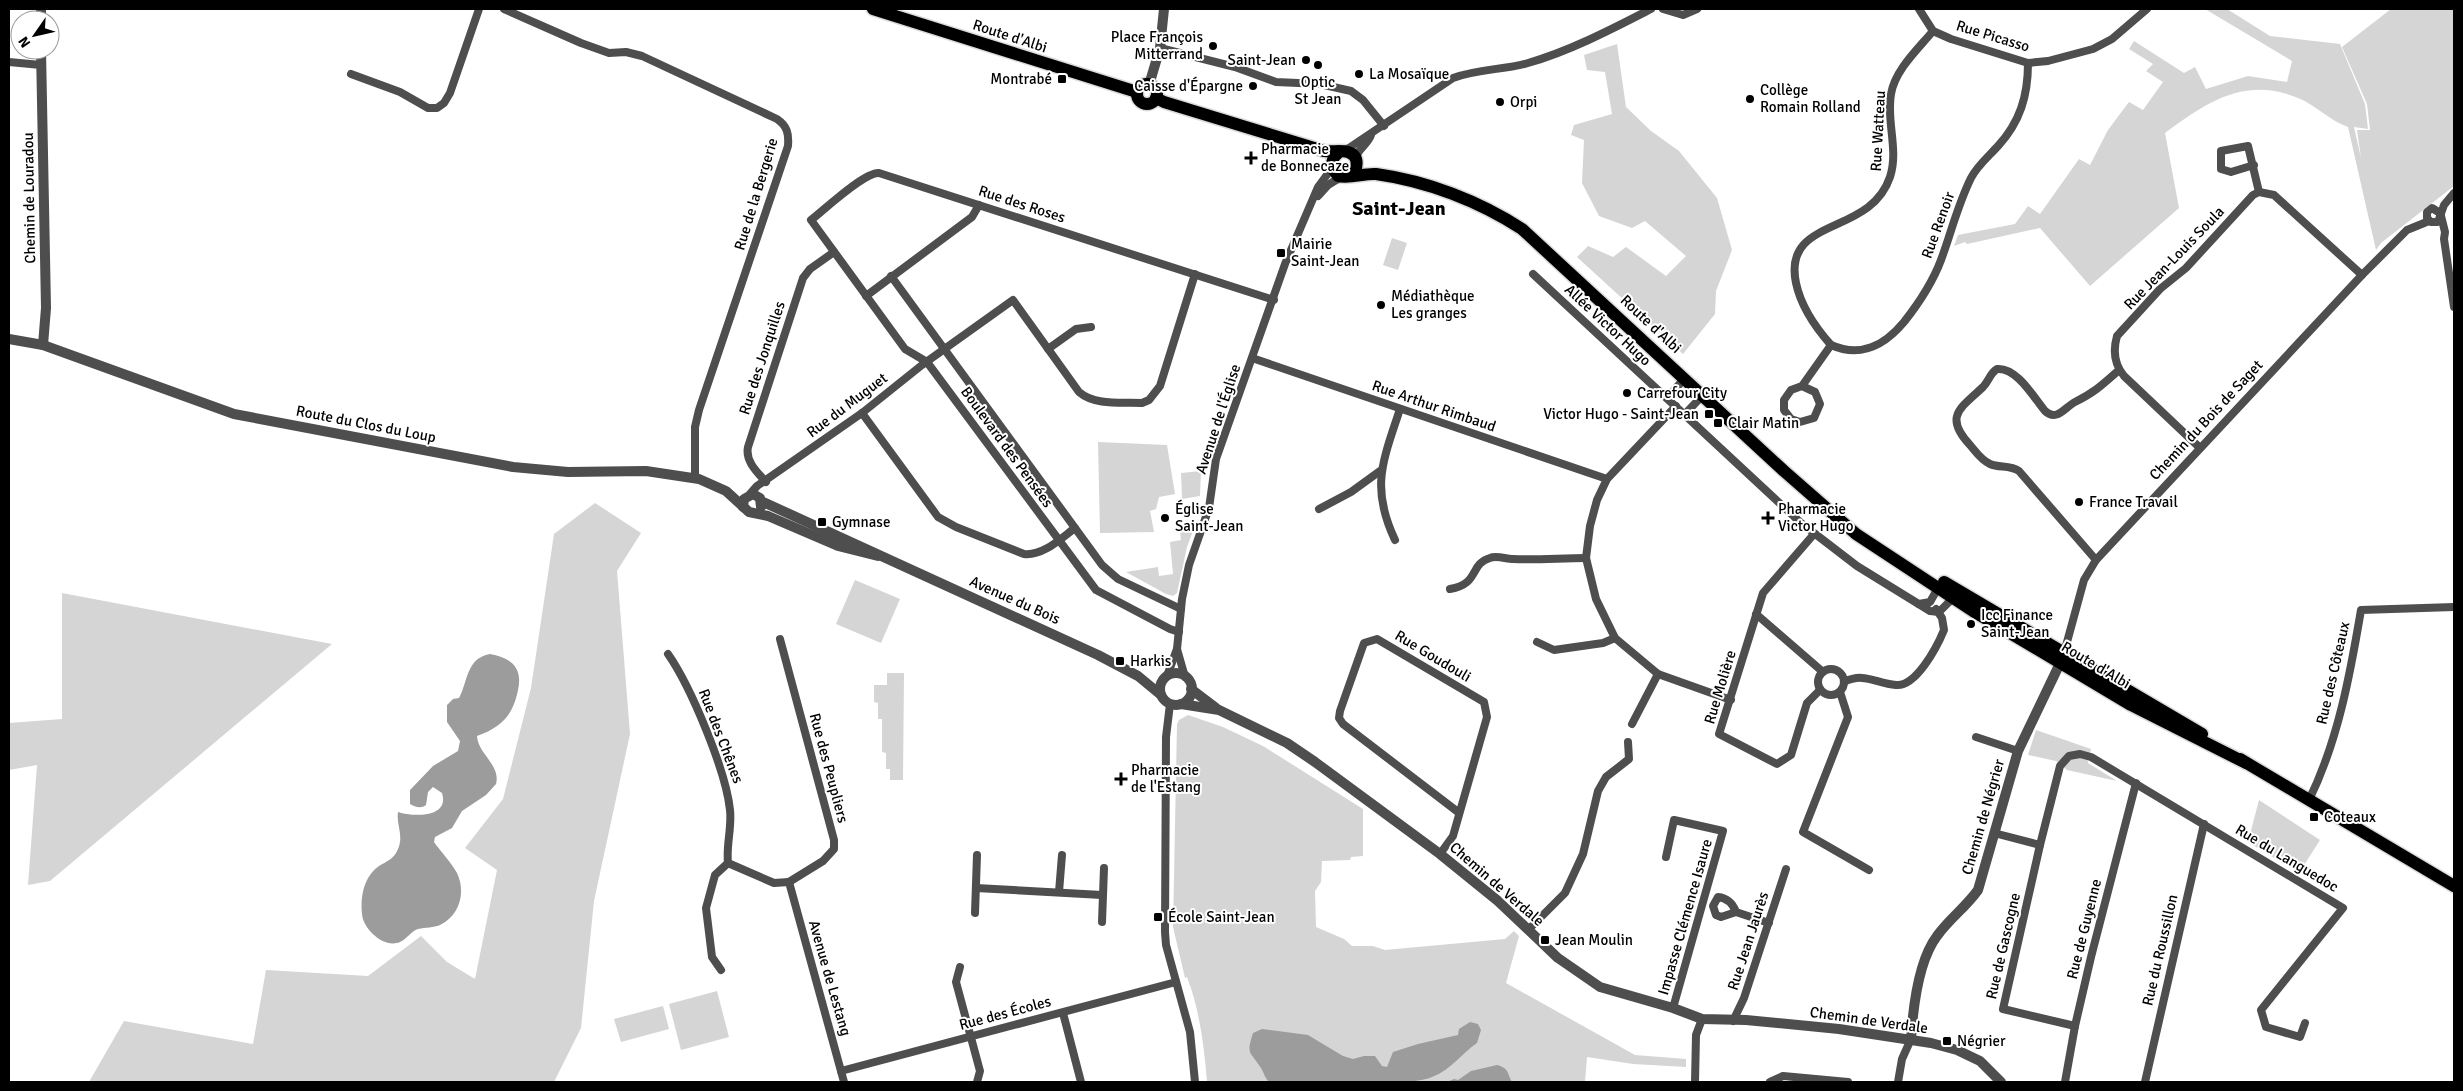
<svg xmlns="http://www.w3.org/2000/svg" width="2463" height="1091" font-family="Signika,sans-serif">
  <rect width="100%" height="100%" fill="#fff"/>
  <!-- green -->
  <g fill="#d5d5d5">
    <path d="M2205,9H2227L2270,36L2340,44L2365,104L2368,129L2354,127L2361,158L2357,130H2370L2367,104L2342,47L2391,9H2454V186L2381,243L2376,250L2348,127C2330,121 2316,105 2298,98C2245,76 2207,102 2165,133L2179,208L2090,286L2040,228L1967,244L1965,242L1954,246L1958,235L2015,224L2028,206L2040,214L2079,159L2090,165L2108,130L2129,102L2143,110L2163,82L2146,71L2153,64L2129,49L2134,41L2184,73L2195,67L2206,89L2248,76L2287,82L2292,61Z"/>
    <polygon points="1617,44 1626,107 1651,131 1679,151 1717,198 1732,250 1716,291 1715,314 1683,354 1577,257 1588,246 1613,257 1626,247 1666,276 1686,256 1645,221 1632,228 1599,216 1582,183 1584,140 1571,135 1574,125 1612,114 1605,72 1587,70 1584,55"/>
    <polygon points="1392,238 1407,243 1398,270 1383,265"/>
    <polygon points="1098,442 1167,445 1175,494 1159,497 1156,509 1150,511 1154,532 1100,533"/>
    <polygon points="1201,471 1200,496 1182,499 1181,473"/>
    <polygon points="595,503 641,533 617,571 630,734 594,901 581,1028 554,1082 89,1082 124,1021 253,1044 266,970 368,976 421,936 447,962 475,979 497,870 465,848 503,799 531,688 554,534"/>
    <polygon points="1194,528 1187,547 1177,593 1173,596 1166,594 1126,572 1158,567 1159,576 1173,574 1170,542 1181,540 1180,531"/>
    <polygon points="855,580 900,599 881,643 836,624"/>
    <polygon points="62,593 332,644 50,881 28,885 37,765 9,770 9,723 62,719"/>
    <polygon points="887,673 904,673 903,780 890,780 890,769 886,769 886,753 882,752 882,719 878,719 878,703 874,702 874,685 887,685"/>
    <path d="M1188,715L1223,727L1263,746L1363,809V856L1351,857L1350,860L1322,861L1321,882L1315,891L1316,927L1344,939L1352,946H1373L1385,950L1505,939L1514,931L1519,936L1506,983L1635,1055L1686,1059V1067L1633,1064L1587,1057L1585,1082H1207C1204,1046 1200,1011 1187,977L1185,978L1173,927L1177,724L1179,720Z"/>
    <polygon points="2036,730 2091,749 2088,763 2117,781 2067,770 2056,761 2028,755"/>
    <polygon points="2259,800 2320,840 2299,873 2248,842"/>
    <polygon points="717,991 729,1037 681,1050 669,1004"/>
    <polygon points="663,1006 669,1029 621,1042 614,1019"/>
  </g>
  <!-- water -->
  <g fill="#9c9c9c">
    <path d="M490,654C511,658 523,667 518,690C513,715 502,727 477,736C478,754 501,765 496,784L486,795L462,811L452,828L435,837L434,842C441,852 451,862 457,873C466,892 460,915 440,925C433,928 426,927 418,929C411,931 407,939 400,942C384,949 363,929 362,914C360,897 364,876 379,866C387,861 394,859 398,849C404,835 396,825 398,812C413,817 450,818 442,793L433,787L428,792L426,805C421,809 415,807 410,804V790L433,766L458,751L460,741L447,722V705L453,699L459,698C468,682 466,658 490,654Z"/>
    <path d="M1470,1022L1478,1024L1481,1030L1477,1043C1461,1054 1451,1070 1432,1077C1426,1080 1418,1080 1412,1082H1269C1265,1078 1264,1073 1261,1068C1250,1051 1246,1055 1253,1033L1262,1029L1308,1035L1343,1056L1353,1059L1364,1056H1375L1382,1066L1387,1067L1393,1052L1418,1044L1458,1035L1459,1029Z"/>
    <path d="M1497,1065C1509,1068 1507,1073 1512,1082H1447L1454,1079L1458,1080L1471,1071Z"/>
  </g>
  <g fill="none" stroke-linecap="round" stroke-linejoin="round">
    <!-- primary casing -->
    <g stroke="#dbdbdb" stroke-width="15">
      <g id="primary">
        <polyline points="873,9 1137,92"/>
        <circle cx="1147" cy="94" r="10"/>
        <path d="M1156,98L1164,102L1324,151C1332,152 1341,150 1348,152C1360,156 1358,169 1351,175"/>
        <path d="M1338,153L1334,157L1331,166L1338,176C1350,179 1364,173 1376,174C1427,181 1479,201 1522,229L1784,471L1856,534L1973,611L2131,705L2246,763"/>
        <polyline points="1944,582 2202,734"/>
        <polyline points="2240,759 2454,886"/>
      </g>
    </g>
    <!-- minor -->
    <g stroke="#4e4e4e" stroke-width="8">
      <path d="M504,9L581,43L609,53L626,52L642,56L777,119C787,126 789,133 788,146L699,410L695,427V479"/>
      <polyline points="1663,9 1683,15 1697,9"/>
      <polyline points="1919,9 1933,31 1951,39 2028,63 2048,61 2093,49 2112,39 2147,9"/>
      <polyline points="1160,48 1235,67 1276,82 1320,84 1351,91 1363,100 1384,126"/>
      <polyline points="9,62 41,65"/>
      <polyline points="351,74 400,92 428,108 437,108 444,103 450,93 479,9"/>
      <path d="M1343,152L1453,78C1477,69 1503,70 1528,63C1570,51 1612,29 1651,9"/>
      <path d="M1355,158C1359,148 1368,144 1371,135"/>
      <polyline points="2254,165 2231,172 2221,169 2221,151 2248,146 2259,192"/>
      <polyline points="1318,196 1328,185 1341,177"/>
      <polyline points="2440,213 2432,208 2427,212 2427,218 2431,222 2438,222 2444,205 2454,193"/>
      <polyline points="2441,216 2445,232 2444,239 2454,307"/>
      <polyline points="1533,274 1801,523 1857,566 1930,611 1939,612 1951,600 1952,596"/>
      <polyline points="891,276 1102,565 1118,579 1181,609"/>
      <polyline points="866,296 972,217 979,205"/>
      <path d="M1831,345C1861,358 1884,346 1904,322C1919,303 1932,284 1941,260C1951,233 1958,204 1971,178C1977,166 1989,156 1998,146C2020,122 2028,96 2028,63"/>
      <polyline points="1048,349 1076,329 1091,327"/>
      <polyline points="1252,358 1607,479"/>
      <path d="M1802,386L1815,392L1820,404L1814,418L1800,422L1791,419L1784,410V400L1791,390L1802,386L1831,345C1815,327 1801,307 1796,283C1782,216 1870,237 1890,177C1899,150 1886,121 1891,94C1895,70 1918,49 1933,31"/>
      <polyline points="1667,398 1685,378"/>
      <polyline points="1676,406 1607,479 1597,500 1590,526 1586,558 1596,599 1615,638 1658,674 1731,700"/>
      <path d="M862,413L938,517L956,527L1024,554C1043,556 1060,539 1075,528"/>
      <polyline points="1685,414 1703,395"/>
      <path d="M2199,447L2124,376C2114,364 2113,350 2117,336L2160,289L2186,268L2253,195L2259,192L2274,195L2362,275"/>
      <path d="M766,482C757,472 745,461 748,447L803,278L810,269L834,252"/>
      <path d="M750,494L757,486L862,413L922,365L1013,300L1079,392C1095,406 1122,402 1142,403L1149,400L1160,386L1195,274"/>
      <polyline points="1319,509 1351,492 1380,471"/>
      <polyline points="1814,534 1763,593 1719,734 1777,764 1791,755 1807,703 1820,690"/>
      <path d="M1395,540C1370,487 1383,461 1400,409"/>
      <path d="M2096,560L2019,471C2010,465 1999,468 1990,464C1981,460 1976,452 1970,445C1943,416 1961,408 1983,387C1989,381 1990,373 1997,369C2017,367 2034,398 2045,411C2057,422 2065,407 2075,402C2095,392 2102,385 2119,370"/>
      <path d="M1450,589C1480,584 1469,564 1490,558C1496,555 1506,559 1513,559C1537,560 1562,558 1586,558"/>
      <polyline points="1919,604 1930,602 1938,588 1941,587"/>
      <polyline points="1756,614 1823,672"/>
      <path d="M1179,632L1170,629L1096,590L927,362L905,349L811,220C824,210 864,172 879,173L1274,300"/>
      <polyline points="780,639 834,840 834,849 823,861 789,882"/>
      <polyline points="1537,642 1554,650 1603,643 1615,638"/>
      <polyline points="2064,653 2084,580 2096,560 2362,275 2407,230 2429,221"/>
      <path d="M668,654C691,687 726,771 730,810C732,828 726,845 728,863L774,883L789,882"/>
      <circle cx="1831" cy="682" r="13"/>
      <polyline points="1167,676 1177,649"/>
      <polyline points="1185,677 1177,649 1182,599 1189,565 1209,508 1216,459 1285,264 1318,187 1332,168"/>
      <path d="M1844,682C1864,672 1875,683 1896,685C1916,687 1937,647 1944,630L1942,618L1936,609"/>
      <polyline points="1840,692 1848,717 1803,832 1869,870"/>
      <polyline points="1170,704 1166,737 1165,932 1166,945 1190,1032 1195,1082"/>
      <polyline points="1632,724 1658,674"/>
      <polyline points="1976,737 2018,751"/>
      <path d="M2309,800C2338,741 2350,675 2361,610L2454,607"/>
      <polyline points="1994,833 2040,845 2060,766 2069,756 2080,754 2091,757 2343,908 2261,1010 2266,1027 2300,1037 2305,1023"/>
      <polyline points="2040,845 2003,1009 2075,1026"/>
      <polyline points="1440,854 1453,836 1487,717 1484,702 1377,639 1364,643 1340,711 1339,718 1343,724 1458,812"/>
      <polyline points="1666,857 1674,820 1723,831 1673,1008"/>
      <polyline points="789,882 844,1082"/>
      <polyline points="976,888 1102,895"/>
      <polyline points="1059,892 1062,855"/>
      <path d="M1736,912L1721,917L1716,915L1713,906L1718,897C1728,898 1733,904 1736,912L1769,923"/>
      <polyline points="975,913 977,855"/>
      <polyline points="1102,922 1104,868"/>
      <polyline points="1528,930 1565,893 1583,854 1598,791 1606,777 1629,759 1628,742"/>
      <polyline points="960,967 956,982 980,1071 977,1082"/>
      <polyline points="721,970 712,957 706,908 715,875 728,863"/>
      <polyline points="1063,1013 1081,1082"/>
      <polyline points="1733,1021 1744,998 1786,869"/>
      <polyline points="841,1071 1176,982"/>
      <polyline points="1695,1082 1696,1035 1702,1019"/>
      <polyline points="1770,1082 1783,1076 1848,1082"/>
      <polyline points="1898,1082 1902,1059 1911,1039"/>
      <polyline points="2065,1082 2075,1026 2091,957 2136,783"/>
      <polyline points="2145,1082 2204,824"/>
    </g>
    <!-- tertiary -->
    <g stroke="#4e4e4e" stroke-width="10">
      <polyline points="41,9 41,20"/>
      <polyline points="41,50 46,308 43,345"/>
      <polyline points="1149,85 1160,48 1164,9"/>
      <polyline points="9,339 43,345 234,414 513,467 568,472 646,471 699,479 726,491 749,512 768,516 838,546 878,556"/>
      <polyline points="761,501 1098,655 1138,676 1161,695"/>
      <polyline points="743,507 744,499 753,494 760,498 761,507"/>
      <circle cx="1176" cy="689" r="16"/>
      <polyline points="1191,689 1216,708"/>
      <polyline points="1181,704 1219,710 1287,743 1315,762 1440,854 1498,901 1558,958 1600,987 1673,1008 1702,1019 1746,1020 1839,1029 1931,1043 1957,1050 1980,1061 2001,1082"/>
      <path d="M1911,1039C1913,1008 1918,961 1937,936C1949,919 1966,907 1978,890L2018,751L2063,657"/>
    </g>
    <!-- primary -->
    <use href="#primary" stroke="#000" stroke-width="12"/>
  </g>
  <!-- markers -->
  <g fill="#000" stroke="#fff" stroke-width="2">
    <circle cx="1213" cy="46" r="5"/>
    <circle cx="1306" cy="60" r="5"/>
    <circle cx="1318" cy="65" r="5"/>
    <circle cx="1359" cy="74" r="5"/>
    <rect x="1057" y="74" width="10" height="10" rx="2.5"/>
    <circle cx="1253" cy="86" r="5"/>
    <circle cx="1750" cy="99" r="5"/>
    <circle cx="1500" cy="102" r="5"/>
    <path d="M1248.5 150.5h5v5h5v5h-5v5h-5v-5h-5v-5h5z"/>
    <rect x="1276" y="248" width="10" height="10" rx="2.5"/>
    <circle cx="1381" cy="305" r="5"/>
    <circle cx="1627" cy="393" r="5"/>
    <rect x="1704" y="409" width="10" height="10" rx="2.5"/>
    <rect x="1713" y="418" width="10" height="10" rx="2.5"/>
    <circle cx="2079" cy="502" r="5"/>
    <circle cx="1165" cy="518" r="5"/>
    <path d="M1765.5 510.5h5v5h5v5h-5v5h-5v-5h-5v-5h5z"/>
    <rect x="817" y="517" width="10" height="10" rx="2.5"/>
    <circle cx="1971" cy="624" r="5"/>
    <rect x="1115" y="656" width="10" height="10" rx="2.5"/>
    <path d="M1118.5 771.5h5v5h5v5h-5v5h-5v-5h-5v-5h5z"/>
    <rect x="2309" y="812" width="10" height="10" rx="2.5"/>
    <rect x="1153" y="912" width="10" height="10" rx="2.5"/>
    <rect x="1540" y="935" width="10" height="10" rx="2.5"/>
    <rect x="1942" y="1036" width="10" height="10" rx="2.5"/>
  </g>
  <g text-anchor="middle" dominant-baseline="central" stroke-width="4" stroke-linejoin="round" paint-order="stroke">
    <!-- street labels -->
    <g font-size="15" fill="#000" stroke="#fff">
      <text transform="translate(1010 36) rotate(18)">Route d'Albi</text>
      <text transform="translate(1993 36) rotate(17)">Rue Picasso</text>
      <text transform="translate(1878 131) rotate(-87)">Rue Watteau</text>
      <text transform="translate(756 194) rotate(-73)">Rue de la Bergerie</text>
      <text transform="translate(29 198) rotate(-91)">Chemin de Louradou</text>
      <text transform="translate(1022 204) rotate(18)">Rue des Roses</text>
      <text transform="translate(1938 225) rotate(-70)">Rue Renoir</text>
      <text transform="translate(2174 258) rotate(-46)">Rue Jean-Louis Soula</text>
      <text transform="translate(1651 324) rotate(43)">Route d'Albi</text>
      <text transform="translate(1608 325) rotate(43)">Allée Victor Hugo</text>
      <text transform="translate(762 358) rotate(-72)">Rue des Jonquilles</text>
      <text transform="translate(847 405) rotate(-37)">Rue du Muguet</text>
      <text transform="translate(1434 406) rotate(19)">Rue Arthur Rimbaud</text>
      <text transform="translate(1218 419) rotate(-72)">Avenue de l'Église</text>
      <text transform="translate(2206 420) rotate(-47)">Chemin du Bois de Saget</text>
      <text transform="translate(366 424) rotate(11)">Route du Clos du Loup</text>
      <text transform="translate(1007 447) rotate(54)">Boulevard des Pensées</text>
      <text transform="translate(1015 600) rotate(24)">Avenue du Bois</text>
      <text transform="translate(1433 656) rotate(31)">Rue Goudouli</text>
      <text transform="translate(2096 665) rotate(31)">Route d'Albi</text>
      <text transform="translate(2333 673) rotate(-77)">Rue des Côteaux</text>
      <text transform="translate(1720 687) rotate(-73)">Rue Molière</text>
      <text transform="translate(721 736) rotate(69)">Rue des Chênes</text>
      <text transform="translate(829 768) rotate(75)">Rue des Peupliers</text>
      <text transform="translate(1983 817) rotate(-74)">Chemin de Négrier</text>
      <text transform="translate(2287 858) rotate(31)">Rue du Languedoc</text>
      <text transform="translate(1497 884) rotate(41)">Chemin de Verdale</text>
      <text transform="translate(1685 917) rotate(-74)">Impasse Clémence Isaure</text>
      <text transform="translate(2084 929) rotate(-76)">Rue de Guyenne</text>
      <text transform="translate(1748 941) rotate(-72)">Rue Jean Jaurès</text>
      <text transform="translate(2003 946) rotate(-77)">Rue de Gascogne</text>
      <text transform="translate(2160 950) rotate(-77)">Rue du Roussillon</text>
      <text transform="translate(830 978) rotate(74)">Avenue de Lestang</text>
      <text transform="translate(1005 1013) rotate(-15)">Rue des Écoles</text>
      <text transform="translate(1869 1020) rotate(8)">Chemin de Verdale</text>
    </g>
    <!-- poi labels -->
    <g font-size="15" fill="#000" stroke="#fff" text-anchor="start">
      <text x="1203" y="37" text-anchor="end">Place François<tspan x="1203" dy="17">Mitterrand</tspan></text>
      <text x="1296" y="60" text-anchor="end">Saint-Jean</text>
      <text x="1369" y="74">La Mosaïque</text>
      <text x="1052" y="79" text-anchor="end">Montrabé</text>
      <text x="1318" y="82" text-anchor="middle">Optic<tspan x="1318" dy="17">St Jean</tspan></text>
      <text x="1243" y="86" text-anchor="end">Caisse d'Épargne</text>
      <text x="1760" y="90">Collège<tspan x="1760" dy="17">Romain Rolland</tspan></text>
      <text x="1510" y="102">Orpi</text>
      <text x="1261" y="149">Pharmacie<tspan x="1261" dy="17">de Bonnecaze</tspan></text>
      <text x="1291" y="244">Mairie<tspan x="1291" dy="17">Saint-Jean</tspan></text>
      <text x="1391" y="296">Médiathèque<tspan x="1391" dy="17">Les granges</tspan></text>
      <text x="1637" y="393">Carrefour City</text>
      <text x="1699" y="414" text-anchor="end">Victor Hugo - Saint-Jean</text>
      <text x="1728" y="423">Clair Matin</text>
      <text x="2089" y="502">France Travail</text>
      <text x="1175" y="509">Église<tspan x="1175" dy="17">Saint-Jean</tspan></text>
      <text x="1778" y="509">Pharmacie<tspan x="1778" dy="17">Victor Hugo</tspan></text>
      <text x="832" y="522">Gymnase</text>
      <text x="1981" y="615">Icc Finance<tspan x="1981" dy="17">Saint-Jean</tspan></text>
      <text x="1130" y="661">Harkis</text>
      <text x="1131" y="770">Pharmacie<tspan x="1131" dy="17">de l'Estang</tspan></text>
      <text x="2324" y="817">Coteaux</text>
      <text x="1168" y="917">École Saint-Jean</text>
      <text x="1555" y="940">Jean Moulin</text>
      <text x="1957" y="1041">Négrier</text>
    </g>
    <!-- district labels -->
    <g font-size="20" font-weight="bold" fill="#000" stroke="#fff">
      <text x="1399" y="208">Saint-Jean</text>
    </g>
  </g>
  <!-- border -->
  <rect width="2463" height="1091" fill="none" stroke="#000000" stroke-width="20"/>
  <!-- north arrow -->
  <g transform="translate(35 35) rotate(236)"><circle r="24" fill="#ffffff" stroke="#999999"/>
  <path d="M0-4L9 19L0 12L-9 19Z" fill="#000000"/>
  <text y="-8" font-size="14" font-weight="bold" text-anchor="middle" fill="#000000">N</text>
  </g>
</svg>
